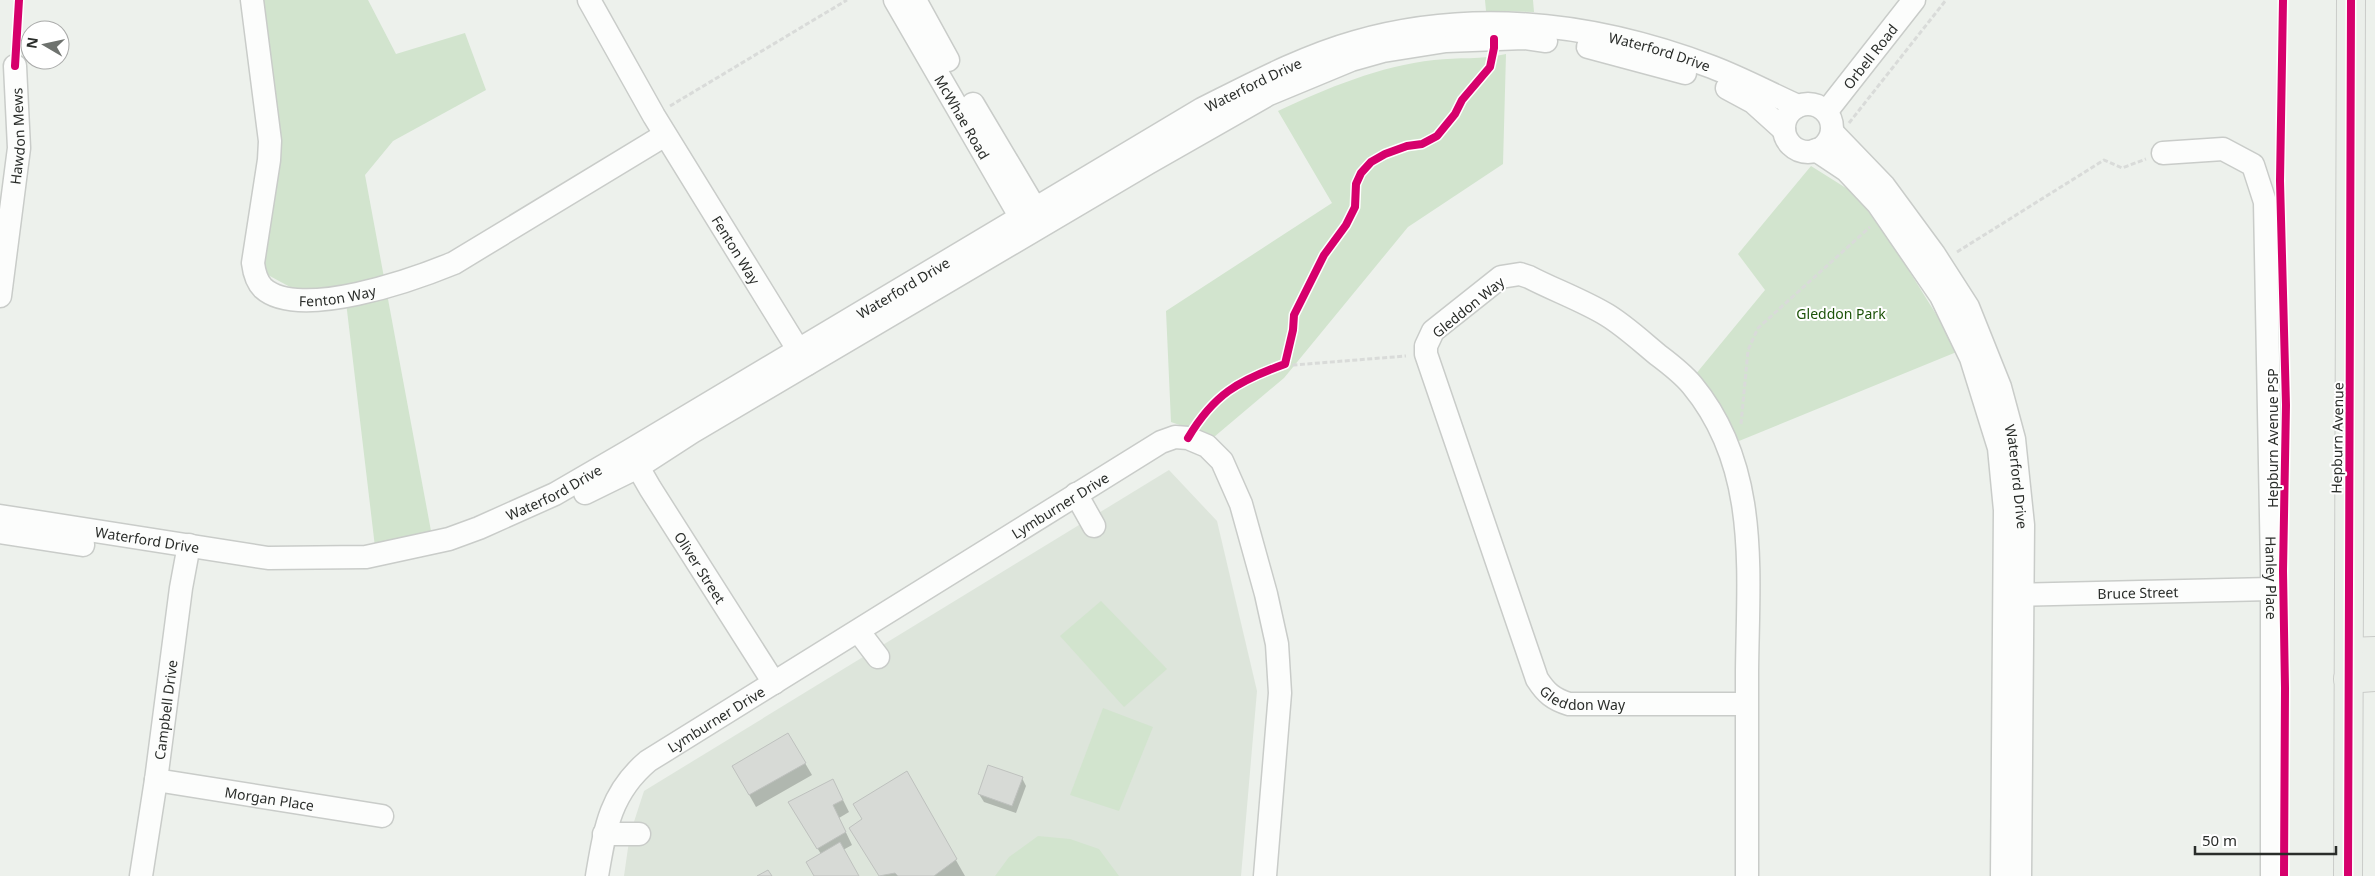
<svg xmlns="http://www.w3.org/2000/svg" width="2375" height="876" font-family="'Noto Sans',sans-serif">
  <rect width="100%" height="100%" fill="#edf1ec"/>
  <!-- built -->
  <polygon fill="#dde5db" points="1169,470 1217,521 1257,691 1241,876 624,876 630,834 644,791"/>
  <!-- green -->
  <g fill="#d2e4ce">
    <polygon points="262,0 368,0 396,54 465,33 486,90 393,141 365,175 431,531 375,547 344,285 303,294 268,275 255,241 279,138"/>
    <polygon points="1485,0 1533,0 1534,12 1486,11"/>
    <path d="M1506,54L1503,164L1408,227L1284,378L1214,437L1171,422L1166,311L1332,203L1278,111C1327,88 1380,66 1434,60C1458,57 1482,60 1506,54Z"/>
    <polygon points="1811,166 1854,193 1888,237 1959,351 1739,441 1719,406 1695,375 1765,290 1738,254"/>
    <polygon points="1101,601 1167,669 1124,707 1060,636"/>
    <polygon points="1103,708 1153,727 1119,811 1070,795"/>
    <polygon points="1038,836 1070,839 1099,849 1119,876 995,876 1009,857"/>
  </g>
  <!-- shadow -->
  <g fill="#0003">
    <polygon points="788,734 812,775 756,807 733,766"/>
    <polygon points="906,773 965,876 880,876 860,844 863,820"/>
    <polygon points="1022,778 1026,786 1016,813 984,802 979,794"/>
    <polygon points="839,792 849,812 839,818 852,845 843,850 858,876 815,876 821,854 796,814"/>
  </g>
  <!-- building -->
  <g fill="#d7dad6" stroke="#bec1be">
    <polygon points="788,733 806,763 749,795 732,766"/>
    <polygon points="988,765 1023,777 1012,806 978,794"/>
    <polygon points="907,771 957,859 934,876 898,876 895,873 879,876 849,828 862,819 853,804"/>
    <polygon points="833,779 843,800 833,805 846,832 817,849 788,802"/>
    <polygon points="840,842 859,876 814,876 806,862"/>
    <polygon points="768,870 772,876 757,876"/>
  </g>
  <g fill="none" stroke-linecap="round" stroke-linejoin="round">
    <!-- minor casing -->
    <g stroke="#c9ccc9" stroke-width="25">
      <g id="minor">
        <path id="s1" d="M252,0L270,141L269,160L253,263C254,271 257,282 263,288C299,321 415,279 454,263L665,135"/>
        <path id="s2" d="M589,0L654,116L807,364"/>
        <path id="s3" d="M895,0L1028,230"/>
        <polyline points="915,0 948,60"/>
        <polyline points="1588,47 1685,73"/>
        <polyline points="1727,88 1753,102 1784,130"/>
        <polyline points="973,104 1042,220"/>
        <circle cx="1808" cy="128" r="24"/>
        <path id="s4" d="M1826,112L1914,0"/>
        <path id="s5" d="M1832,132L1884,186L1934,254L1968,307L2000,387L2014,439L2023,525L2020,876"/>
        <polyline points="1816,150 1846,170 1878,204 1941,296 1971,358 1999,448 2005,510 2002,876"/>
        <path id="s6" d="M2163,153L2223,149L2253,165L2265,202L2272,568V876"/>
        <path id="s7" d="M0,296L19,148L15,66"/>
        <path id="s8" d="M631,455L650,488L774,683"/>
        <polyline points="585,493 638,467 692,432 1148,163 1269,94 1351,60 1383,51 1446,41 1524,38 1546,41"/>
        <polyline points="1076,494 1094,526"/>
        <path id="s9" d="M0,516L268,558L366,557L449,539L479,528L555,494L629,451L1202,109C1252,84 1302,57 1355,42C1475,8 1596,23 1712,67C1741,78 1769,93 1798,106"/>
        <polyline points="0,532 83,545"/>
        <path id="s10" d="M2009,595L2271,589"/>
        <polyline points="859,632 878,657"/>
        <path id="s11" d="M156,780L382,816"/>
        <polyline points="604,834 639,834"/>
        <path id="s12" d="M141,876L156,780L181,588L189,545"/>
        <path id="s13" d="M597,876C605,829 610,793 648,761L1161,442L1175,437L1188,438L1207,446L1222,461L1241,504L1266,594L1277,644L1280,693L1265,876"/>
        <path id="s14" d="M1747,876C1747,808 1747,740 1747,671C1748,571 1760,467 1692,385C1682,373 1670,364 1658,355C1641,341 1625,326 1607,315C1582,300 1554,290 1529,277L1520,274L1501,277L1433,331L1426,346V354L1537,679C1546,693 1553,699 1569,704H1747"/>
      </g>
    </g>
    <!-- major casing -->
    <g stroke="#caccc9" stroke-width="30">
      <g id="major">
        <polyline points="2349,652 2375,651"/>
        <polyline points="2348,679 2375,677"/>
        <polyline points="2348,876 2351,0"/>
      </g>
    </g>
    <!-- path -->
    <g stroke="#d9dbd9" stroke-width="3" stroke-dasharray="5 2.5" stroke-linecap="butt">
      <polyline points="670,106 847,0"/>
      <polyline points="1849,123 1946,0"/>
      <polyline points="1957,252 2104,160 2122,168 2146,159"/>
      <polyline points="1285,364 1294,365 1406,356"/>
      <polyline points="1741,424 1748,350 1758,328 1870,227"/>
    </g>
    <!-- minor -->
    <use href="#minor" stroke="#fcfdfc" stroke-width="22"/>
    <!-- major -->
    <use href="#major" stroke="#ebefea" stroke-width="28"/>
    <!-- cycleway casing -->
    <g stroke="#fff" stroke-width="11">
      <g id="cycleway">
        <polyline points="2283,0 2280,181 2286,405 2283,571 2285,688 2284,876"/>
        <polyline points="15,66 19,0"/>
        <path d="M1188,438C1214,394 1238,381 1285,364L1293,330L1294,315L1324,255L1346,225L1355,207L1356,184L1361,173L1371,162L1385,154L1407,146L1422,144L1437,136L1455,114L1462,100L1490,67L1494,48V39"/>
        <polyline points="2348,876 2351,0"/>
      </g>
    </g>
    <!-- cycleway -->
    <use href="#cycleway" stroke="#d6006c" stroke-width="8"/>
  </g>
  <g text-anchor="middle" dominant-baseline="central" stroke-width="4" stroke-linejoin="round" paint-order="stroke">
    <!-- street labels -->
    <g font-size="14" fill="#2a2d2a" stroke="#fff">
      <text stroke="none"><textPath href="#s9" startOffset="1799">Waterford Drive</textPath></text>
      <text stroke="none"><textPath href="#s4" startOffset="71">Orbell Road</textPath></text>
      <text stroke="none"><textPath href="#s9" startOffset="1379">Waterford Drive</textPath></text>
      <text stroke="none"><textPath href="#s3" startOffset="135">McWhae Road</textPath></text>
      <text stroke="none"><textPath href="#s7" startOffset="161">Hawdon Mews</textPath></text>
      <text stroke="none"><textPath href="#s2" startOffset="290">Fenton Way</textPath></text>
      <text stroke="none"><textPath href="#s9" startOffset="974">Waterford Drive</textPath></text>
      <text stroke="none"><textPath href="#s1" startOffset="370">Fenton Way</textPath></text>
      <text transform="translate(1468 307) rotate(-39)">Gleddon Way</text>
      <text transform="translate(2272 438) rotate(-90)">Hepburn Avenue PSP</text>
      <text transform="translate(2337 438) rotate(-89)">Hepburn Avenue</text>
      <text stroke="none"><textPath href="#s5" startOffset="400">Waterford Drive</textPath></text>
      <text stroke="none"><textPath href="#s9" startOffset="569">Waterford Drive</textPath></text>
      <text stroke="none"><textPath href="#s13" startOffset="614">Lymburner Drive</textPath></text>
      <text stroke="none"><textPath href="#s9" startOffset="149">Waterford Drive</textPath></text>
      <text stroke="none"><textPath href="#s8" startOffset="132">Oliver Street</textPath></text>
      <text stroke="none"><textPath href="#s6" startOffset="509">Hanley Place</textPath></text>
      <text stroke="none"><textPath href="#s10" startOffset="129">Bruce Street</textPath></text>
      <text stroke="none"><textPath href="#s14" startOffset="1238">Gleddon Way</textPath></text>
      <text stroke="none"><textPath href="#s12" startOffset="168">Campbell Drive</textPath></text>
      <text stroke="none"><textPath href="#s13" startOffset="209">Lymburner Drive</textPath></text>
      <text stroke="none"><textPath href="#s11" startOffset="115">Morgan Place</textPath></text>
    </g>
    <!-- park labels -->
    <g font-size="14" fill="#1d5309" stroke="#fff">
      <text x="1841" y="313">Gleddon Park</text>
    </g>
  </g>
  <!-- north arrow -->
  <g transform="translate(45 45) rotate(279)"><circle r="24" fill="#ffffff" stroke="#aaabaa"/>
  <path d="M0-4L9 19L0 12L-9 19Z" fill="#6e726e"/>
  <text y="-8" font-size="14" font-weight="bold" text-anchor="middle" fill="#2a2d2a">N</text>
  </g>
  <!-- scale -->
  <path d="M2195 846v8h141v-8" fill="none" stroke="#2a2d2a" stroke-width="2.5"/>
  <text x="2202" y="846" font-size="15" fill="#2a2d2a" stroke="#ffffff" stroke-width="4" paint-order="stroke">50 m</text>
</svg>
